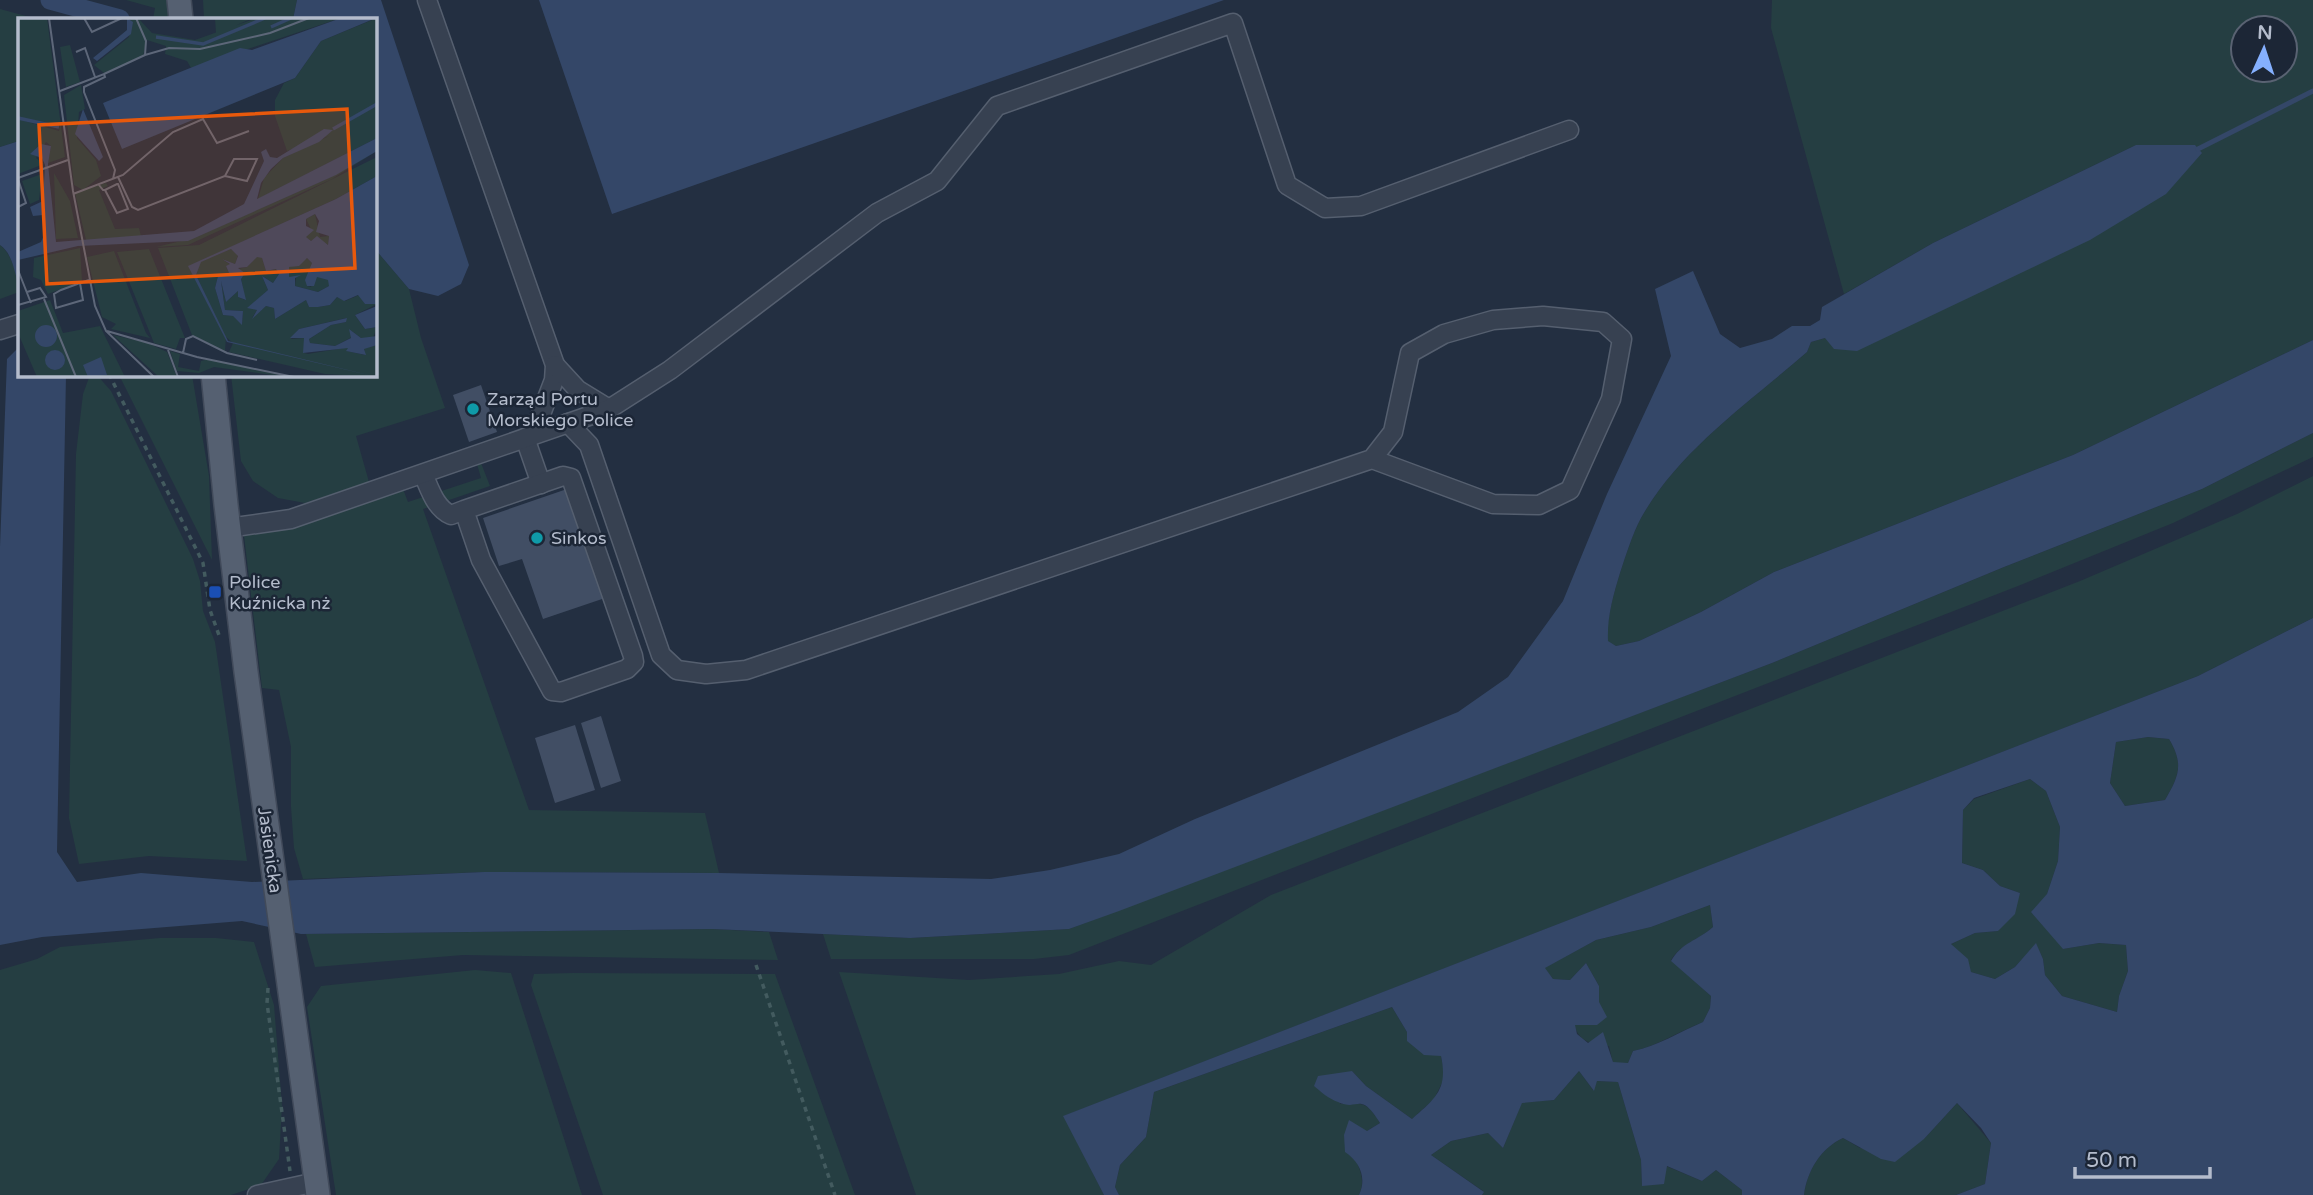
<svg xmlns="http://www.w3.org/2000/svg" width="2313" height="1195" font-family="'Varela Round',sans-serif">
  <rect width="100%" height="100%" fill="#232f41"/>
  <!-- green -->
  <g fill="#253e42" fill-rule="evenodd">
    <polygon points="126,0 168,0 169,19 153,19 155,8"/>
    <polygon points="203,0 297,0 293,19 204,19"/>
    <path d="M1772,0H2313V340L2073,455L1774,572L1701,612L1639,641L1616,646L1607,641C1607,617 1613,596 1620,573C1626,555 1632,535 1641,518C1680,449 1749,403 1807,352L1811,342L1825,338L2136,145L1933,243L1844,294L1771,28ZM2243,28H2285V70H2243Z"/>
    <polygon points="0,9 37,19 19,19 19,141 0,147"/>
    <path d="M0,245C12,254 19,278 19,292L0,299Z"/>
    <polygon points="375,249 409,289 421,338 445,408 356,436 369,482 305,503 278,498 253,481 241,461 231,375 374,374"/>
    <polygon points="96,374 111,391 193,559 200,581 203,611 215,642 247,861 149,856 79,864 69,818 76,454 83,394 90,375"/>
    <polygon points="119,375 192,375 209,476 212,560"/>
    <polygon points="2313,433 2313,457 2173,523 2018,586 1069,955 1034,959 831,959 823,934 910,938 1069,929 1772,663 2004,567 2202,489"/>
    <polygon points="481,463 490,486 423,509 529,810 705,813 719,873 484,872 303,879 294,848 291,807 291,747 279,690 262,688 243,527 400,481 408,502 481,478 477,464"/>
    <polygon points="2313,476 2313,618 2198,676 1064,1116 1104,1195 916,1195 839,972 969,980 1059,974 1119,961 1151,965 1271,895 2080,581 2237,514"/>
    <path d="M2148,737L2169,739C2184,764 2179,776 2165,800L2125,806L2110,783L2116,742Z"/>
    <polygon points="2030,779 2046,791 2060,827 2058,861 2047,894 2063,949 2099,943 2126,945 2128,971 2119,996 2117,1012 2062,996 2045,975 2043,959 2036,944 2015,967 1995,979 1971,972 1951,944 1975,933 1998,931 2020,893 2000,886 1983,870 1962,863 1963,810 1974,799"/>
    <path d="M1710,905L1713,927C1697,941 1682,943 1671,960L1711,996L1710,1008L1703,1022C1679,1031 1658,1046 1633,1051L1628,1063H1613L1609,1046C1592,1044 1580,1043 1574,1025H1597L1599,986L1586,963L1570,980L1553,979L1544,968L1596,940L1651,927Z"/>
    <polygon points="712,929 769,932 778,960 463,955 315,967 306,934"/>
    <polygon points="160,938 216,938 254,942 274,1005 282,1106 279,1159 261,1185 231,1195 0,1195 0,970 37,959 60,947"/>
    <polygon points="475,970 511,973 582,1195 336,1195 307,1007 321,986"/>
    <polygon points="573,973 775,974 855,1195 603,1195 531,985 534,974"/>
    <path d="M1392,1007L1407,1032L1441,1056L1445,1077L1434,1099L1412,1119L1366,1086L1352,1071L1340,1104C1364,1103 1367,1102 1380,1123L1367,1131L1356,1160C1361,1172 1365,1182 1359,1195H1119L1115,1187L1120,1165L1146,1137L1154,1092Z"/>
    <polygon points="1579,1071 1593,1090 1597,1081 1618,1082 1641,1160 1642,1186 1666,1166 1702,1181 1716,1170 1742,1190 1742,1195 1482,1195 1483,1191 1431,1155 1451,1141 1488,1133 1503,1148 1522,1102 1554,1100"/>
    <path d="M1957,1103L1991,1143L1985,1184L1956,1195H1804C1807,1171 1821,1148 1843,1138L1860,1148L1924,1139Z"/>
  </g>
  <!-- water -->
  <g fill="#344768" fill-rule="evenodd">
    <polygon points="297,0 381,0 469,265 461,284 438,296 409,289 375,249 374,19 293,19"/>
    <polygon points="539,0 1224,0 612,214"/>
    <path d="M19,141V286C14,272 13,254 0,245V147Z"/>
    <path d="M2136,145H2195L2202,153L2166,194L2090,240L1857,351L1834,349L1825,338L1811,342L1807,352C1749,403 1680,449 1641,518C1632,535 1626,555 1620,573C1613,596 1607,617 1608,641L1616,646L1639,641L1701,612L1774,572L2073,455L2313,340V433L2202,489L2004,567L1772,663L1119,911L1069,929L910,938L712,929L301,934L242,921L42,937L0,945V547L7,359L19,347V374L66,375L57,852L77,882L141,873L252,882L484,872L719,873L991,879L1050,870L1119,854L1195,819L1458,712L1508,677L1563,601L1607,494L1671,356L1655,289L1693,271L1720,334L1740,348L1772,339L1792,326H1810L1820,320L1822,307L1933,243Z"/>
    <path d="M2313,618V1195H1956L1985,1184L1991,1143L1981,1128L1957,1103L1924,1139L1895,1162L1881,1159L1843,1138C1821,1148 1807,1171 1804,1195H1742V1190L1716,1170L1702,1181L1667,1166L1664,1184L1642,1186L1641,1160L1618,1082L1597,1081L1594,1091L1579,1071L1554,1100L1522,1103L1503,1148L1488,1133L1451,1141L1431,1155L1484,1192L1482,1195H1359C1367,1178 1360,1162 1345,1152L1344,1135L1349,1120L1367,1131L1380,1123C1359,1090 1360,1112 1338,1102C1329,1099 1321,1092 1314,1086L1318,1076L1352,1071L1366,1086L1412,1119C1436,1098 1448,1089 1441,1056L1424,1055L1407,1041V1032L1392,1007L1154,1092L1146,1137L1120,1165L1115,1187L1119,1195H1104L1063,1116L2198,676ZM2148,737L2169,739C2184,764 2179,776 2165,800L2125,806L2110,783L2116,742ZM2030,779L2046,791L2060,827L2058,861L2047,894L2031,912L2063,949L2099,943L2126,945L2128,971L2119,996L2117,1012L2062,996L2045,975L2043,959L2036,943L2015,967L1995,979L1971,972L1968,959L1951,944L1975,933L1998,931L2015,914L2020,893L2000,886L1983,870L1962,863L1963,810L1974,798ZM1710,905L1713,927C1697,941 1682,942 1671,961L1711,996L1710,1008L1703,1022C1679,1032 1658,1046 1633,1051L1628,1063L1613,1062L1603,1032L1588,1043L1577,1034L1575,1025H1597L1607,1017L1599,1002V986L1586,963L1570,980L1553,979L1545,968L1596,940L1651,927Z"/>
  </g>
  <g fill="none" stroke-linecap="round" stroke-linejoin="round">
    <!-- stream -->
    <polyline stroke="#344768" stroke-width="5" points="2198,149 2313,91"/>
    <!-- canal -->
    <polyline stroke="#344768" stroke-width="19" points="50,0 120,19"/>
  </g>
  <!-- building -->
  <g fill="#414e64">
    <polygon points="481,385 497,432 469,442 453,395"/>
    <polygon points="567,489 605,598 543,619 522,559 499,566 483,518"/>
    <polygon points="601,716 621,781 601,788 581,723"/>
    <polygon points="575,725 595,790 555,803 535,738"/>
  </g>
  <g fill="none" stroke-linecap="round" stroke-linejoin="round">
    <!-- minor casing -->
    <g stroke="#555f6f" stroke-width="21">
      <g id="minor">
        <polyline points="427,0 555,365 554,380 533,435"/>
        <polyline points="0,330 19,324"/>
        <polyline points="555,365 578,390 609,409"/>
        <polyline points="568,423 589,445 661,655 677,670 706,674 746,670 1372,459 1393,432 1410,353 1444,334 1493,320 1543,316 1603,322 1622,339 1611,399 1570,490 1539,505 1493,504 1372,459"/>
        <polyline points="525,438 541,484"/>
        <path d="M423,474C430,489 435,508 451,515L464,510L563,476L571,478L633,656L634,662L627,669L561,692L552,691L481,560L464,510"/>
        <polyline points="228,528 291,519 609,409 670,370 877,213 937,181 997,106 1233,23 1287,185 1325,208 1361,206 1569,130"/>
        <polyline points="257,1195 316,1182"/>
      </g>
    </g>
    <!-- major casing -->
    <g stroke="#414a5a" stroke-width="26">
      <g id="major">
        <polyline points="179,0 181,19"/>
        <polyline points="213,374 226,505 246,672 318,1195"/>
      </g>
    </g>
    <!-- path -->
    <g stroke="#435b5f" stroke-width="3.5" stroke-dasharray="5 5" stroke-linecap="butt">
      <polyline points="109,374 203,563 210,610 220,638"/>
      <polyline points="756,965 835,1195"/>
      <polyline points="268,988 267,1003 290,1171"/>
    </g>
    <!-- minor -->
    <use href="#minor" stroke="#374151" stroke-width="18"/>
    <!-- major -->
    <use href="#major" stroke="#556071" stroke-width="23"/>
  </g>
  <!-- markers -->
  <g fill="#0f9aa8" stroke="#1c2636" stroke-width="2.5">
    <circle cx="473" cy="409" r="7"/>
    <circle cx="537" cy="538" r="7"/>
  </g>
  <rect fill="#1a4fb4" stroke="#1c2636" stroke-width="2.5" x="208" y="585" width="14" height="14" rx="3.5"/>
  <g text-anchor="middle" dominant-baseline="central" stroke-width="5" stroke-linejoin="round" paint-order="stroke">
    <!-- poi labels -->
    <g font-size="18" fill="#b4bccc" stroke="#1c2636" text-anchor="start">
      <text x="487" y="399">Zarząd Portu<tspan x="487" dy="21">Morskiego Police</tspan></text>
      <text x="551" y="538">Sinkos</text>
      <text x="229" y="582">Police<tspan x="229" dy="21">Kuźnicka nż</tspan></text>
    </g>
    <!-- street labels -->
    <g font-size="18" fill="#b4bccc" stroke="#1c2636">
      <text transform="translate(270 850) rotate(82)">Jasienicka</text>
    </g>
  </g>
  <!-- overview -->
  <g transform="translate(18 18)">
    <rect width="359" height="359" fill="#232f41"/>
    <path d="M0,0H29L47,139L30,145L33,128L28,124L18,140L26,146L0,156V101L41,113L42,107L0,99ZM113,0H120L134,15L177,22L239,0H323L173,50L169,43L147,36L148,28L129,22L125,38L86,55L76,47L111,19ZM197,0H235L198,16ZM359,0V120L240,181L246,160L265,140L311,118L269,133L257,98V82L266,65L277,60L303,23ZM52,27L62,64L48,69L42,29ZM63,67L67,91L61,94L59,120L78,142L83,158L65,172L56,167L46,77ZM359,133L314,161L170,227L138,229L176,220L317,157ZM359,139V158L318,181L171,248L190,283L178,257L182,244L213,231L220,237L217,246L204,241L213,247L208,248L211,255L200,258L197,270L205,297L215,298L224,306L225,293L207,292L203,263L208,284L221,272L220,279L227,282L223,260L227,255L220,251L229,249L239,238L244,240L248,253L258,251L261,256L255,265L244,258L250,272L231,289L239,292L234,300L248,288L256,290L257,301L288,282L291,289H300L312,287L319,279L327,283L341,277L347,286H359L337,297L347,311L359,309L355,320H343L332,312L334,319L317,328L292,325L291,321L313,307L328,304V300L281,311L273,321L286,320V335L290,336L331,329L329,333L347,337L346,330L359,327V359L307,356L211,334L215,325L208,319L207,333L174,317L140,230L181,227ZM36,155L52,183L60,220L38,221ZM24,156L21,182L12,186L4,163ZM88,165L90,168L81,172L97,211L121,210L123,218L68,222L57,175ZM297,196L302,219L311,218L310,227L299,219L293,223L287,219L293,211L288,201ZM62,230L64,263L30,276L23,262L15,259L16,240ZM131,231L167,320H162L158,331L136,325L99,234ZM96,233L128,315L132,320L93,311L98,306L84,299L69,239ZM289,240L294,245L289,268L293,269L298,258L311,262V268L300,274L277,268L278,260L271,259V249ZM32,282L45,315L82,308L107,359H19L0,315V293ZM95,317L130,325L149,334L159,359H141ZM152,333L162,336L160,349L181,353L183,343L191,341L270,359L196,349L181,355L159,353Z" fill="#253e42"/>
    <path d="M109,0L115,4L113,16L79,43L75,40L109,12ZM323,0H358L303,23L277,60L104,131L85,85L222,30L234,32ZM65,91L85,139L81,143L57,116ZM306,111L315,112L301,124L265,140L253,151L243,165L239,181L359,120V133L318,157L170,223L60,228L0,242V234L23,224L26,217L25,197L15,198L12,189L25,183L27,147L24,140L12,136L23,126L33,128L30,146L38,224L176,213L226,186L246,143L243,134L248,131L252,139L259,140ZM359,158V286H347L340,277L326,283L319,279L312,287L300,289H291L288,282L257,301L256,290L248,288L234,301L239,292L229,290L250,272L244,258L255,265L261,256L258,251L248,253L244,240L239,239L229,249L220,250L227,255L223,261L228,282L220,279V273L208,284L203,263L207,292L225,293L224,307L215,298L205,297L197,270L200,258L211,255L208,248L212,246L204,241L217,246L220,238L213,231L183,244L178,257L210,323L359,359L209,324L170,248L318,181ZM297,196L301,203L298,214L311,218L310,227L299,218L293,223L288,219L296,212L288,208V201ZM289,240L294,245L287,262L289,268H296L299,259L310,262L311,268L300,274L277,268V260L283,257L271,259V249L281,248ZM359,288V309L347,311L337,297ZM329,300L328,304L313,307L291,321L292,325L317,328L333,320L331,311L343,320L359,318V327L346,331L348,337L328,333L330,330L285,335L286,320H272L281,311ZM17 318a11 11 0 1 1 22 0a11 11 0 1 1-22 0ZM27 342a10 10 0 1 1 20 0a10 10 0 1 1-20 0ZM83,339L89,357L70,359L65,347Z" fill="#344768" fill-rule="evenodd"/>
    <path fill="none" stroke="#344768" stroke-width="3.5" d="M253,9L273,0M138,19L185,26L247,0M0,100L41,109M315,111L359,86"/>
    <path fill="none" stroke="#5d6779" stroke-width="2" d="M31,0L55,173L77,288L88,313L136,359M66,0L74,14L104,0M58,34L67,30L77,59M127,37L151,30L182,31L252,15L291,0M86,56L127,37L128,23L118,0M42,73L86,56L87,59L66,69V74L97,152L95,161M100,159L114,189L120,192L207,158L216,141H239L229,163L207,158M0,160L50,142M0,161L8,185L0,189M81,167L85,172H87L99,166H100L110,191L99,195L87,172M55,176L105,157L155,114L185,101L199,125L231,113M0,252L13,285M62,265L65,282L38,290L36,276L43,272L62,265L71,262M26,281L58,359M0,287L28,279L22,270L9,274M89,313L179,339L276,359M150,332L160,359M165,335L168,321L175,318L209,335L239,342"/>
    <path fill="#e8590c" fill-opacity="0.15" stroke="#e8590c" stroke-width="3.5" d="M329,91L337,250L29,266L21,107Z"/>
    <rect width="359" height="359" fill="none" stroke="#b4bccc" stroke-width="3.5"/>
  </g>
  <!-- north arrow -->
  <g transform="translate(2264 49) rotate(3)"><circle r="33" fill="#1c2636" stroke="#596272" stroke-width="2"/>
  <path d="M0-5L12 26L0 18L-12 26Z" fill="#85b0ff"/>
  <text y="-10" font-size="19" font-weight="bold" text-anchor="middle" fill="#b4bccc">N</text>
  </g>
  <!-- scale -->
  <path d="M2075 1167v10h135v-10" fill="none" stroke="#b4bccc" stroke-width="3.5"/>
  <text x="2086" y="1167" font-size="21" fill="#b4bccc" stroke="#1c2636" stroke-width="5" paint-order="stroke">50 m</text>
</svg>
